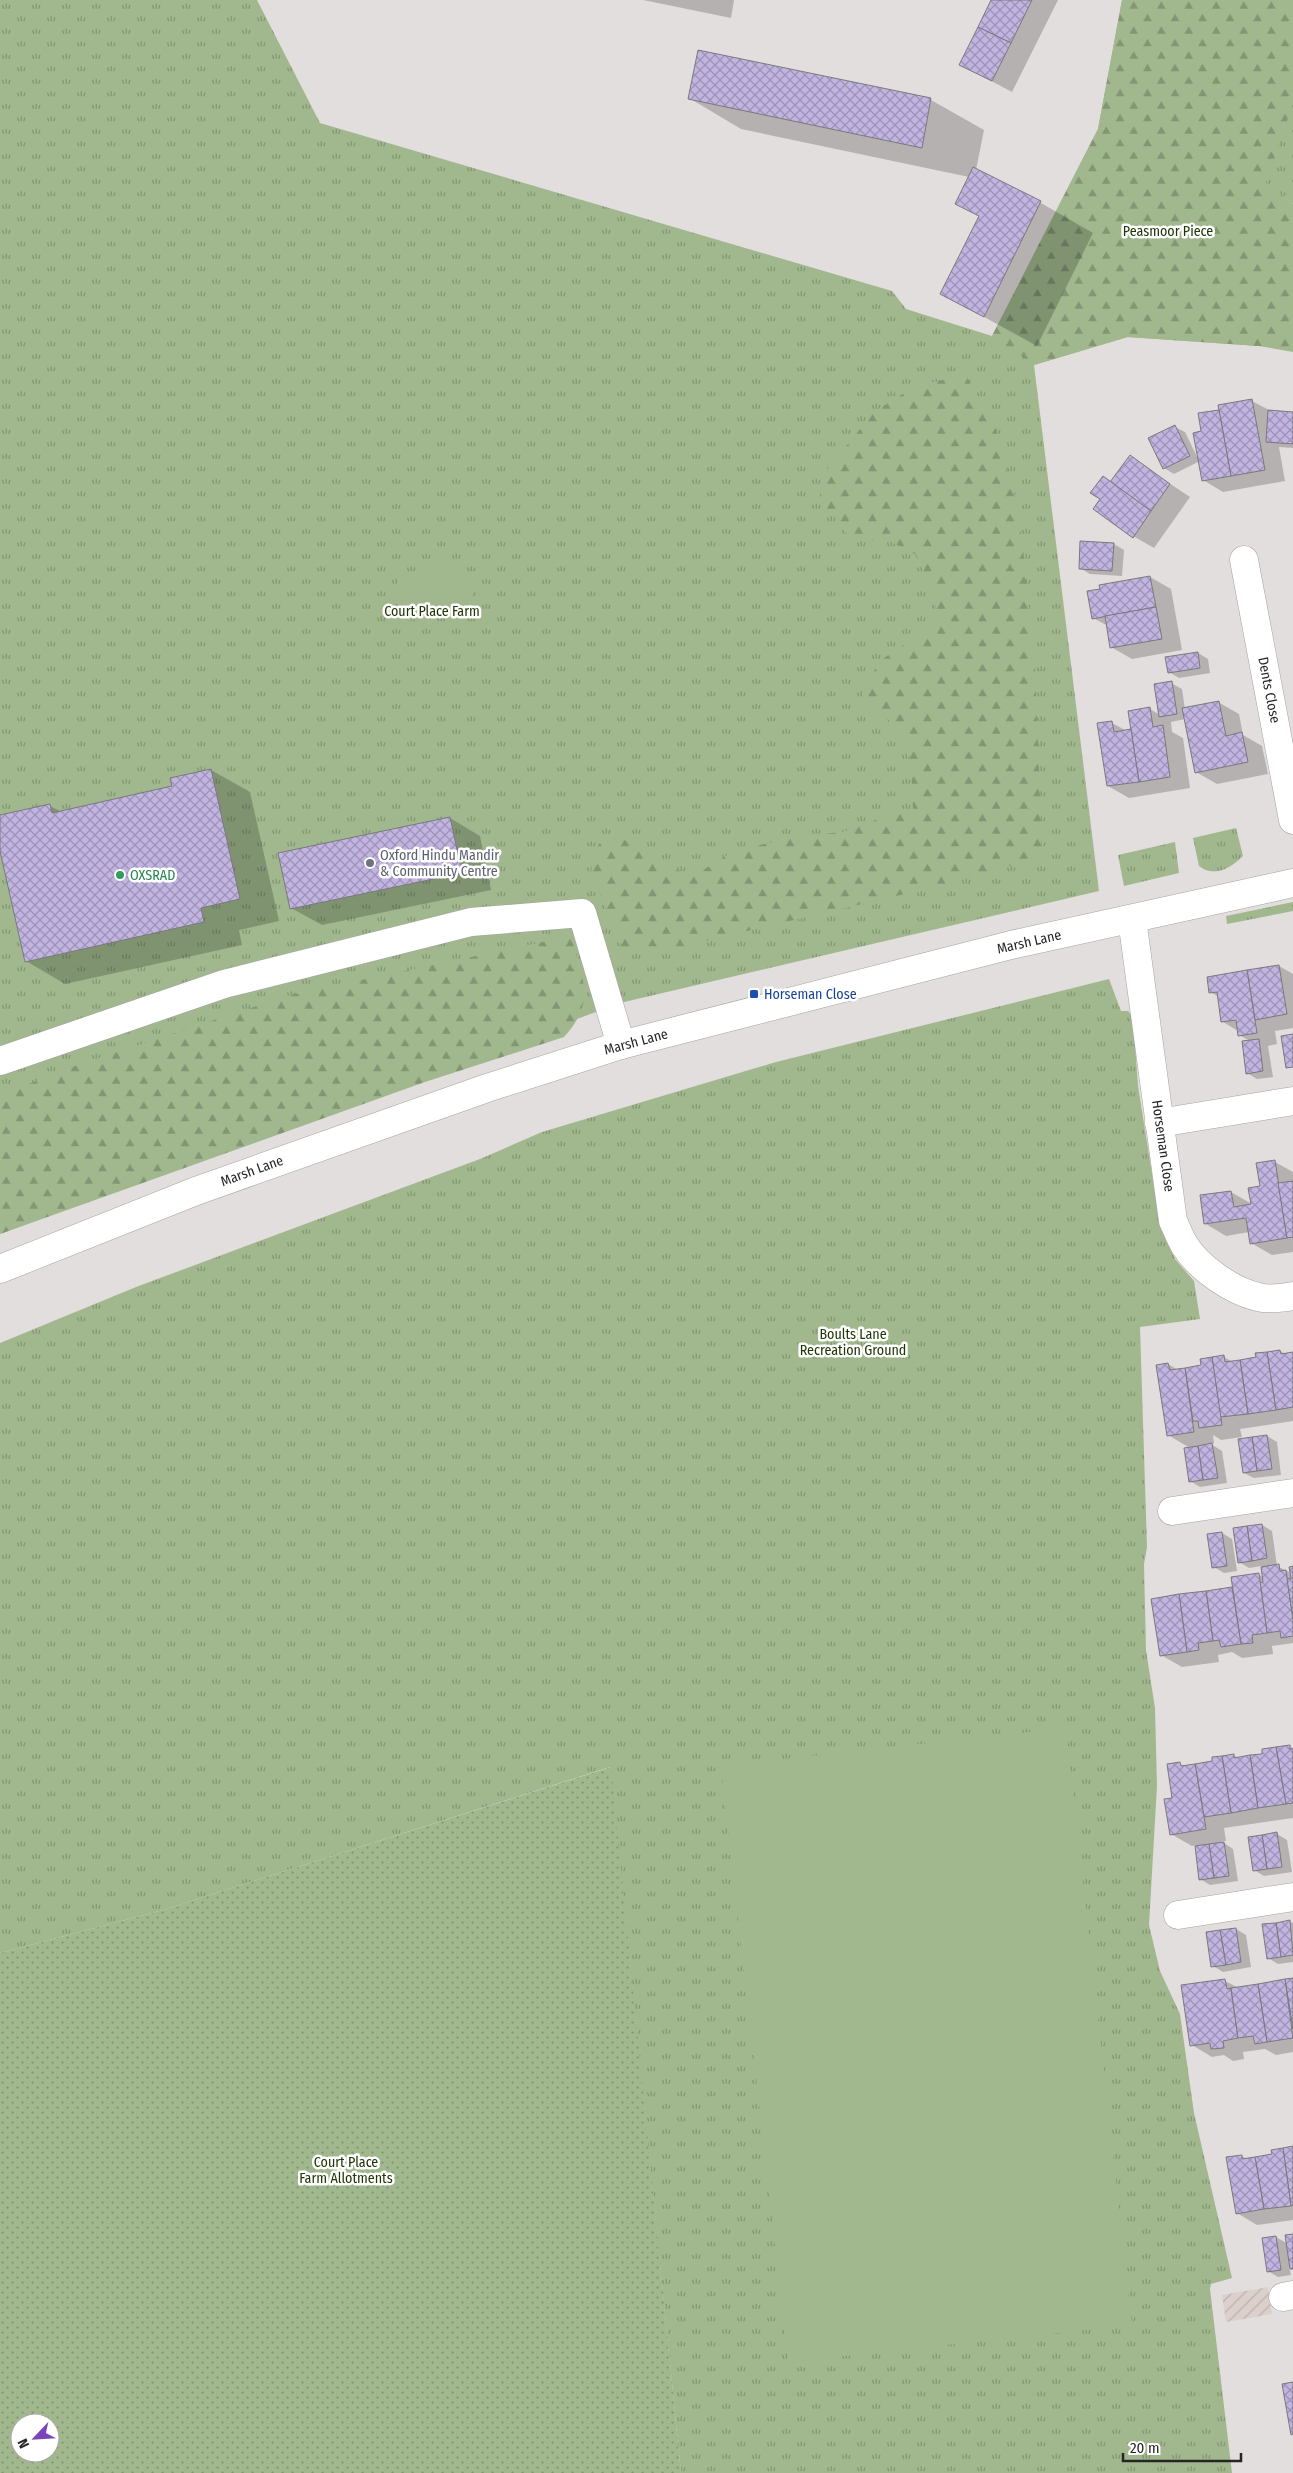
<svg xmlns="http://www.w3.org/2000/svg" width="1293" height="2473" font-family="'Fira Sans Condensed',sans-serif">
  <defs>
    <pattern id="industrial-furrows" width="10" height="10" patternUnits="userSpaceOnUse" patternTransform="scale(1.25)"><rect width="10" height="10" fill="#dbd0cb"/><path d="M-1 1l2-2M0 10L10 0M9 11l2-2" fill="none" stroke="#bcb2ae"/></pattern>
    <pattern id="grass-tufts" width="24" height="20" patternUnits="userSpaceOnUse" patternTransform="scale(1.25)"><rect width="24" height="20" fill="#a1b88e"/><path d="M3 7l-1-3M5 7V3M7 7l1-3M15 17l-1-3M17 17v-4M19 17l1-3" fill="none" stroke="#839574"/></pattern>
    <pattern id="forest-firs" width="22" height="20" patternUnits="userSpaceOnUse" patternTransform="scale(1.25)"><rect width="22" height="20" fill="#a1b88e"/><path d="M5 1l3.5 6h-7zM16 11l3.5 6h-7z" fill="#839574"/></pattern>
    <pattern id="garden-dots" width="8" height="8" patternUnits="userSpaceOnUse" patternTransform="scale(1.25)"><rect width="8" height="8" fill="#a1b88e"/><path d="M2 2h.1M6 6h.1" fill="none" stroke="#839574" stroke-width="1.8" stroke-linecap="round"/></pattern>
    <pattern id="building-cross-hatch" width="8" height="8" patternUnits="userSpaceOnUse" patternTransform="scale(1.25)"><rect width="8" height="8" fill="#c2b4e1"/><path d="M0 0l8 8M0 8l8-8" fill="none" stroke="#9d92b6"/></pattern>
  </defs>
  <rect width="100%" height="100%" fill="#e2dedd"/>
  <!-- industrial -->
  <polygon fill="url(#industrial-furrows)" points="1268,2287 1272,2314 1226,2322 1222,2295"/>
  <!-- grass -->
  <g fill="url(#grass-tufts)">
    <polygon points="0,0 257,0 320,123 892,291 906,309 992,336 1098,129 1122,0 1293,0 1293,204 1266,184 1259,346 1127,337 1034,365 1099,891 620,1003 0,1234"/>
    <path d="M1236,828L1243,856C1231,868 1214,878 1199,866L1193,838Z"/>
    <polygon points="1175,842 1179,873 1124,886 1118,855"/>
    <polygon points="1293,902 1293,911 1227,924 1226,916"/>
    <polygon points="1109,979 1121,1011 1128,1011 1133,1017 1138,1086 1160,1224 1175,1259 1194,1281 1200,1319 1140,1327 1147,1547 1144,1564 1146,1650 1155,1708 1157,1786 1149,1925 1160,1971 1180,2014 1194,2113 1232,2278 1211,2284 1210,2289 1232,2473 681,2473 610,1767 163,1910 0,1953 0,1343 136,1287 480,1159 542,1132 776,1062"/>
  </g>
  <!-- forest -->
  <g fill="url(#forest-firs)">
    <polygon points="1122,0 1293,0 1293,103 1266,183 1293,204 1293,352 1259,346 1128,337 1034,365 992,336 1098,129"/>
    <path d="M966,375L996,430L1019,511L1035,665L1042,857L926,889L679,947L625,953L592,874C589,858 598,832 620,838C629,841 638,852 646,857C660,865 673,866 688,877L695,875L734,851L799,836L842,832L884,817L913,812L911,761L899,726L864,705L862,689L881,660L923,632L934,621L937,612L932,589L915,554L887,540H859L845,532L839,517L829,511L820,497L821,477L874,412L915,386Z"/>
    <path d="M571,936C582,978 597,1001 564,1037L425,1082L0,1234V1095L75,1066L290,995Z"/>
  </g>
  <!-- garden -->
  <path fill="url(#garden-dots)" fill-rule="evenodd" d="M611,1767L681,2473H0V1953L163,1910ZM20,2423H50V2453H20Z"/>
  <!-- pitch -->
  <g fill="#a1b88e">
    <polygon points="463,559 475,603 408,621 396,576"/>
    <polygon points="1066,1728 1132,2325 788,2362 721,1766"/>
  </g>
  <!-- shadow -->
  <g fill="#0003">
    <polygon points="643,0 734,0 731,18"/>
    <polygon points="993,0 1058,0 1012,92 961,65"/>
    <polygon points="699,51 931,100 984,130 976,170 1041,203 1093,233 1037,346 942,294 980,217 956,203 969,177 741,129 689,98"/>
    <polygon points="1252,401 1271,411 1293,413 1293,448 1279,447 1285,481 1223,492 1203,480 1200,461 1174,474 1164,468 1175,427 1185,432 1199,461 1203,432 1221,411"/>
    <polygon points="1130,457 1190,497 1154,548 1133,536 1111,483"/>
    <polygon points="1114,544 1124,550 1122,576 1090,574 1080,568"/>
    <polygon points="1150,577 1171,589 1182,650 1132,659 1111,647 1108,626 1093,618 1101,586"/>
    <polygon points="1198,653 1208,659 1210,673 1179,678 1169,672"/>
    <polygon points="1171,683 1182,689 1185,709 1218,702 1239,714 1243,735 1262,746 1268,774 1217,784 1196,772 1185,719 1171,722 1172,732 1183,738 1190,788 1129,798 1108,786 1112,723 1127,731 1132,731 1150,709 1160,715"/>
    <polygon points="211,770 250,792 279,921 239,930 242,945 65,984 26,961 0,845 0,817 50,806 62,812 174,787"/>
    <polygon points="450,818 480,836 491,890 322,925 291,908"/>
    <polygon points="1279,966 1293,974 1293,1028 1275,1031 1277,1044 1268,1046 1273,1077 1257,1079 1247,1073 1250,1041 1239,1035 1238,1031 1223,1022 1219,997 1210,992 1208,978"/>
    <polygon points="1275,1162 1293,1172 1293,1252 1272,1255 1251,1243 1249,1232 1226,1236 1206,1224 1231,1192 1252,1204"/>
    <polygon points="1280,1351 1286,1354 1293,1353 1293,1421 1240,1429 1242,1437 1221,1440 1213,1435 1214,1443 1211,1444 1222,1451 1227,1483 1200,1487 1190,1481 1190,1448 1168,1435 1168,1364 1178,1370 1203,1366 1224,1357 1233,1362 1257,1358"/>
    <polygon points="1267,1436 1277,1442 1281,1475 1254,1478 1244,1473"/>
    <polygon points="1262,1525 1272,1531 1277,1566 1291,1573 1293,1568 1293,1643 1272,1646 1273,1654 1242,1658 1232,1652 1218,1655 1219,1662 1182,1667 1161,1655 1153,1600 1234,1588 1258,1574 1264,1578 1262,1566 1249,1568 1239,1562"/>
    <polygon points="1222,1533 1232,1539 1237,1571 1224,1573 1214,1567"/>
    <polygon points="1289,1746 1293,1748 1293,1818 1224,1828 1226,1841 1221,1841 1233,1849 1238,1881 1210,1885 1200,1879 1196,1845 1192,1846 1171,1834 1174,1799 1180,1764 1186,1767 1213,1762 1233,1755 1239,1758 1264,1755"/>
    <polygon points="1277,1834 1287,1840 1292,1872 1264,1876 1254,1870"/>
    <polygon points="1290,1922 1293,1923 1293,1962 1278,1964 1268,1958 1263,1926"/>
    <polygon points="1236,1929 1246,1935 1251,1967 1223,1972 1213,1966"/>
    <polygon points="1293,1979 1293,2052 1276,2055 1265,2049 1243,2052 1244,2059 1233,2061 1224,2055 1212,2057 1192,2045 1225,1981 1239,1988"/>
    <polygon points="1293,2148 1293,2220 1257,2225 1237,2213 1242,2156 1247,2159 1273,2155"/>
    <polygon points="1293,2235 1293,2269 1289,2267 1291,2275 1278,2277 1268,2271 1276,2237 1288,2244"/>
  </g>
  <!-- building -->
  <g fill="url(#building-cross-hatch)" stroke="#79797c">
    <polygon points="991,0 1032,0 1011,43 978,27"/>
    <polygon points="978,27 1011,43 992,81 959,65"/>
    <polygon points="698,50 931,98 922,148 688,99"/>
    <polygon points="973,167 1041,201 984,317 940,294 979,216 955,204"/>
    <polygon points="1252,399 1265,470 1231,476 1218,405"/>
    <polygon points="1219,410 1231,476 1202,481 1193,433 1201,431 1198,413"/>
    <polygon points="1268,410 1293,412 1293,444 1266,442"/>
    <polygon points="1175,425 1190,456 1163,469 1148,438"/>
    <polygon points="1130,455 1170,484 1151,511 1110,482"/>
    <polygon points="1103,476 1151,511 1133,538 1093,509 1100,499 1090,493"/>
    <polygon points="1080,541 1114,543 1112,571 1079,569"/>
    <polygon points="1150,576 1156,607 1092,619 1087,591 1100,589 1099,585"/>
    <polygon points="1156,607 1162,639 1110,648 1105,616"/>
    <polygon points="1198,652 1200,668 1168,673 1165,657"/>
    <polygon points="1172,681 1177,714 1159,717 1154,684"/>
    <polygon points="1219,701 1226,736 1242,732 1248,762 1195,773 1182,708"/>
    <polygon points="1150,707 1153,727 1163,725 1170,777 1139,782 1128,711"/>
    <polygon points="1112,721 1114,732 1131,729 1139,782 1107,786 1097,723"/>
    <polygon points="211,769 240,899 201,908 204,922 25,962 0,851 0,815 50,804 52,813 172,786 170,778"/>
    <polygon points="450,817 462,873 290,909 278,853"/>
    <polygon points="1279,965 1287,1014 1255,1020 1247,970"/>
    <polygon points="1247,970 1257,1033 1238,1036 1236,1020 1221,1022 1217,992 1209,993 1207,977"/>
    <polygon points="1293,1034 1293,1067 1286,1068 1281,1036"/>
    <polygon points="1259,1039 1263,1071 1246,1074 1242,1041"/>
    <polygon points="1275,1160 1287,1238 1250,1244 1246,1218 1204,1224 1200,1195 1231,1191 1234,1207 1251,1204 1248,1188 1260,1186 1256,1163"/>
    <polygon points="1293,1181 1293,1237 1287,1238 1278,1183"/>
    <polygon points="1280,1350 1281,1354 1293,1352 1293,1407 1276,1410 1267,1352"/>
    <polygon points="1267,1352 1276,1410 1248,1414 1240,1360 1256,1357 1255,1353"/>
    <polygon points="1224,1355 1225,1362 1240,1360 1248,1414 1220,1417 1212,1357"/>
    <polygon points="1212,1357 1222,1425 1199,1428 1198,1421 1193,1421 1185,1368 1201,1365 1200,1359"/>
    <polygon points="1168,1363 1170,1370 1185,1368 1194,1432 1167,1436 1156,1365"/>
    <polygon points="1267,1435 1272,1469 1257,1471 1252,1437"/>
    <polygon points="1252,1437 1257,1471 1243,1473 1238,1439"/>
    <polygon points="1212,1443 1218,1478 1203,1480 1198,1446"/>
    <polygon points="1198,1446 1203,1480 1189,1482 1184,1448"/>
    <polygon points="1262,1524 1267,1558 1252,1561 1247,1526"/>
    <polygon points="1247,1526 1252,1561 1238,1563 1233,1528"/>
    <polygon points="1222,1532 1227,1566 1212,1568 1207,1534"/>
    <polygon points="1279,1564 1280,1571 1286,1570 1293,1619 1293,1636 1281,1638 1280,1631 1267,1633 1260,1583 1263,1582 1261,1567"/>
    <polygon points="1293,1566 1293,1619 1287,1579 1291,1578 1289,1567"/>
    <polygon points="1259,1573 1267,1633 1252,1635 1253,1643 1241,1644 1231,1577"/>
    <polygon points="1232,1587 1241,1644 1221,1647 1219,1640 1213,1641 1206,1591"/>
    <polygon points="1206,1591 1213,1641 1198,1643 1199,1650 1187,1652 1179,1594"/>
    <polygon points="1179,1594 1187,1652 1160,1656 1151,1599"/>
    <polygon points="1290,1745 1290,1749 1293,1749 1293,1803 1286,1804 1276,1747"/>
    <polygon points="1276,1747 1286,1804 1258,1808 1250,1755 1262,1754 1262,1749"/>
    <polygon points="1234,1754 1234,1758 1250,1755 1258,1808 1231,1813 1222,1756"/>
    <polygon points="1222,1756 1231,1813 1204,1817 1195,1764 1212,1761 1212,1757"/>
    <polygon points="1180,1762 1181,1766 1195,1764 1206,1829 1170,1835 1164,1799 1172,1798 1167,1764"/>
    <polygon points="1277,1832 1282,1867 1267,1869 1262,1835"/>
    <polygon points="1262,1835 1267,1869 1253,1871 1248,1837"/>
    <polygon points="1224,1842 1229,1876 1214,1878 1209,1844"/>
    <polygon points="1209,1844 1214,1878 1199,1880 1195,1846"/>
    <polygon points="1290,1920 1293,1955 1281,1957 1276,1923"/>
    <polygon points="1276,1923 1281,1957 1267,1959 1262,1924"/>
    <polygon points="1236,1928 1241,1962 1226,1965 1220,1930"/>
    <polygon points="1220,1930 1226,1965 1211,1967 1206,1932"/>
    <polygon points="1293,1978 1293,2029 1285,1979"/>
    <polygon points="1225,1979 1227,1989 1231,1988 1238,2038 1223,2041 1224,2048 1211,2049 1210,2043 1190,2046 1181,1985"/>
    <polygon points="1285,1979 1293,2038 1267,2042 1258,1984"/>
    <polygon points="1258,1984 1267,2042 1255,2044 1253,2036 1238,2038 1231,1988"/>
    <polygon points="1293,2146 1293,2205 1291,2206 1283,2148"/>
    <polygon points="1283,2148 1291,2206 1264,2209 1255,2157 1272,2154 1271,2150"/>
    <polygon points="1242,2155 1242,2159 1255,2157 1264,2209 1236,2214 1226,2157"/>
    <polygon points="1293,2234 1293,2269 1290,2269 1285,2235"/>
    <polygon points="1276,2236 1281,2270 1267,2272 1262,2238"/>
    <polygon points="1293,2382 1293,2434 1291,2435 1282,2384"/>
  </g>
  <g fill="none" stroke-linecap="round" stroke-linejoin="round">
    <!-- minor casing -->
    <g stroke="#a5a2a0" stroke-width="29">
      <g id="minor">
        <polyline points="1244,560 1293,820"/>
        <path d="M1132,919L1173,1221C1177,1229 1180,1238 1185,1246C1199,1268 1232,1291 1258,1297C1269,1300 1282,1298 1293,1296"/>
        <polyline points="0,1061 224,984 471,922 582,913 621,1045"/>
        <polyline points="1159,1123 1293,1101"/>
        <polyline points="1172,1511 1293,1493"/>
        <polyline points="1178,1915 1293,1897"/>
        <polyline points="1283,2297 1293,2295"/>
      </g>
    </g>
    <!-- major casing -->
    <g stroke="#a5a2a0" stroke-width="29">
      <polyline id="major" points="0,1269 196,1191 487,1088 621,1045 1011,945 1293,883"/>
    </g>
    <!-- minor -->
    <use href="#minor" stroke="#fff" stroke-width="28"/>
    <!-- major -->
    <use href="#major" stroke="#fff" stroke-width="28"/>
  </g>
  <!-- markers -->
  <circle fill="#6b7280" stroke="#fff" stroke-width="2" cx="370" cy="863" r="5"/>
  <circle fill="#2e9e5b" stroke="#fff" stroke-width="2" cx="120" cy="875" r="5"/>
  <rect fill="#1a4fb4" stroke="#fff" stroke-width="2" x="749" y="989" width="10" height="10" rx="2.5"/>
  <g text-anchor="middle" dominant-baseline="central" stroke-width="5" stroke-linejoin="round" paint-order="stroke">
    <!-- park labels -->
    <g font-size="14" fill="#203607" stroke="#fff">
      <text x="1168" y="231">Peasmoor Piece</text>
      <text x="432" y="611">Court Place Farm</text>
      <text x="853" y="1334">Boults Lane<tspan x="853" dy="16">Recreation Ground</tspan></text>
      <text x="346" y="2162">Court Place<tspan x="346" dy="16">Farm Allotments</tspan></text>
    </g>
    <!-- street labels -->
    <g font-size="14" fill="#262424" stroke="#fff">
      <text transform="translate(1269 690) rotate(79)">Dents Close</text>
      <text transform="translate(1029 942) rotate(-13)">Marsh Lane</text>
      <text transform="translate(636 1042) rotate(-15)">Marsh Lane</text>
      <text transform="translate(1163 1146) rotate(82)">Horseman Close</text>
      <text transform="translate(252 1171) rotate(-20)">Marsh Lane</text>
    </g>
    <!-- worship labels -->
    <g font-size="14" fill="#5b616d" stroke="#fff" text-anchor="start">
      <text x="380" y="855">Oxford Hindu Mandir<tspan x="380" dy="16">&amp; Community Centre</tspan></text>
    </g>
    <!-- leisure labels -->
    <g font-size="14" fill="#27864d" stroke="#fff" text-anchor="start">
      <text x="130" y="875">OXSRAD</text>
    </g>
    <!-- transit labels -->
    <g font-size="14" fill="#164399" stroke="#fff" text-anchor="start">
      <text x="764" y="994">Horseman Close</text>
    </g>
  </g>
  <!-- north arrow -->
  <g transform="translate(35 2438) rotate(245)"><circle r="24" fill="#ffffff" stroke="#a8a7a7"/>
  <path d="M0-4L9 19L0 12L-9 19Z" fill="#7d44ba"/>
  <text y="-8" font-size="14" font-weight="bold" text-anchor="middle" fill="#262424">N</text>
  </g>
  <!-- scale -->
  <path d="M1123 2453v8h118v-8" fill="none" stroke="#262424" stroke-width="2.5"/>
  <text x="1130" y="2453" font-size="15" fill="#262424" stroke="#ffffff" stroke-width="4" paint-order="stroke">20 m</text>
</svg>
